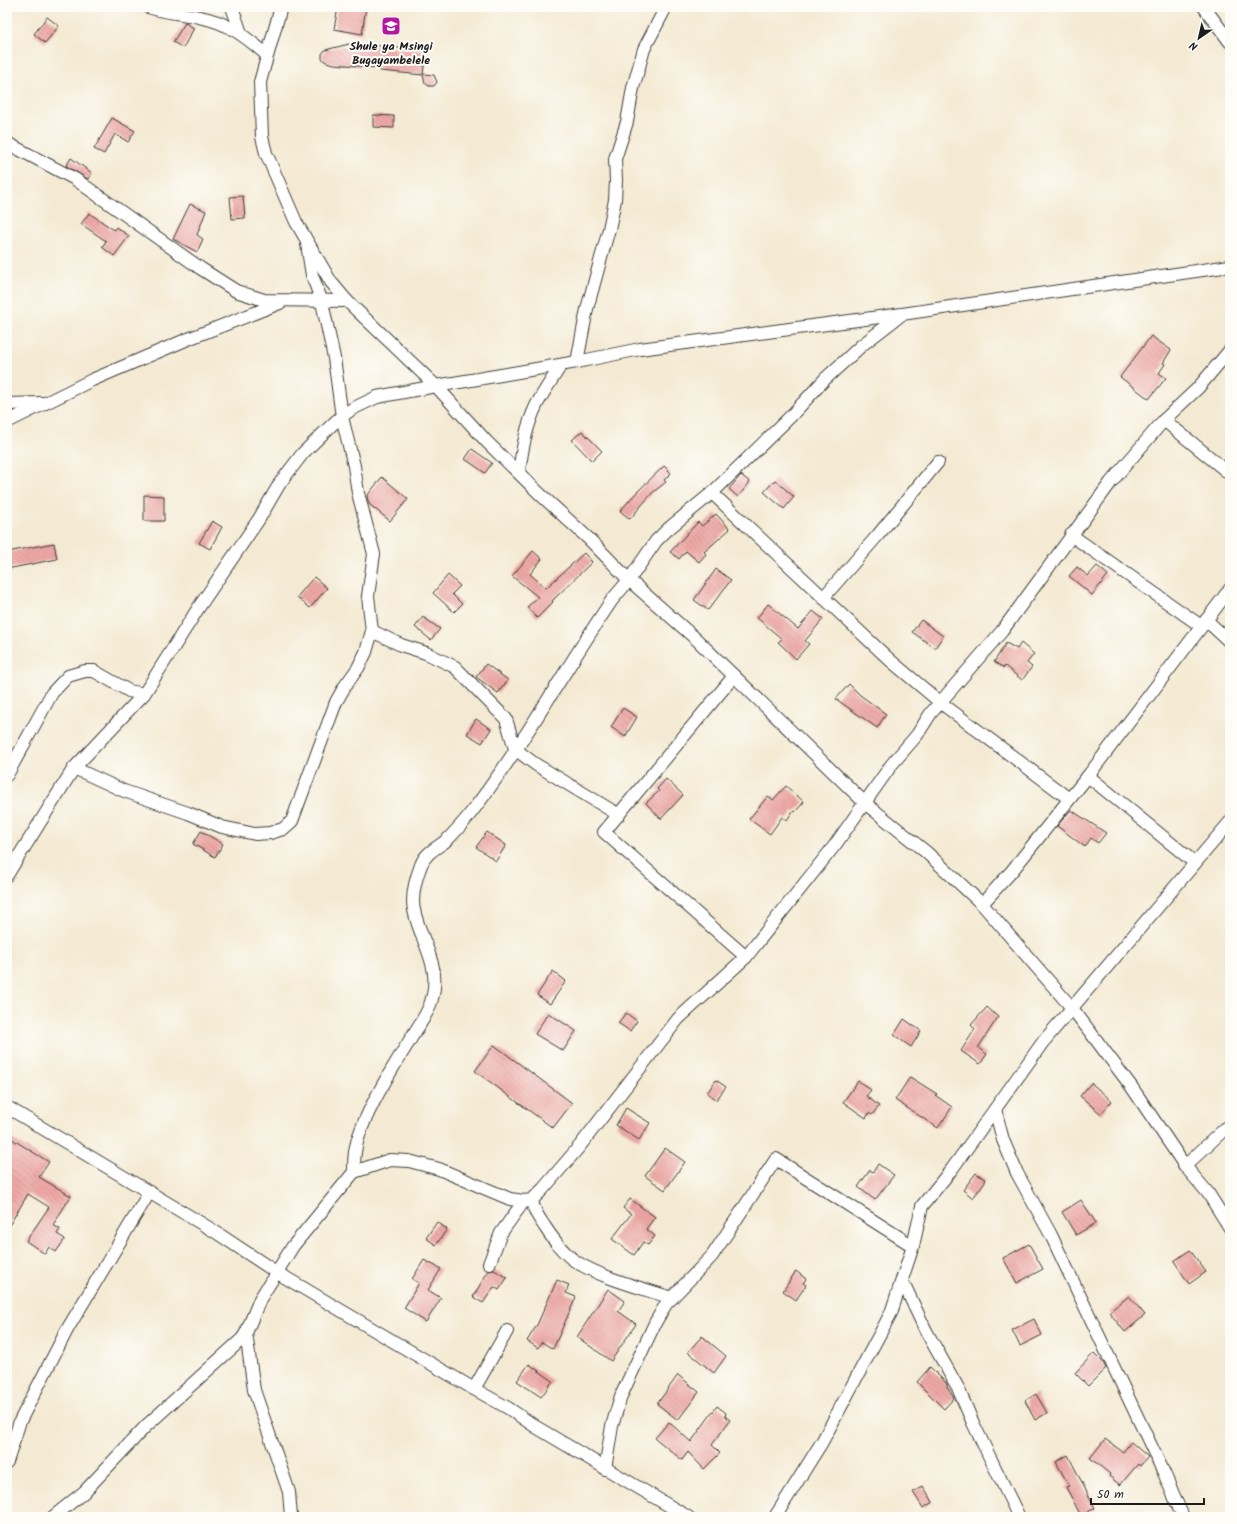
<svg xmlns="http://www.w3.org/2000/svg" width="1237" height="1524" font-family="Kalam,sans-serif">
  <defs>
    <pattern id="building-back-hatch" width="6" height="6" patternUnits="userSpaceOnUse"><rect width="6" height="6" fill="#eda7a4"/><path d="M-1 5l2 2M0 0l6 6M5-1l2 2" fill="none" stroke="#cb8f8d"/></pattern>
  </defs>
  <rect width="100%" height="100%" fill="#fdfcf7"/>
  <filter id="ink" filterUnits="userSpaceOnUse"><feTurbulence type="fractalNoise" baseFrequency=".025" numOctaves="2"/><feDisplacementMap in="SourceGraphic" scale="8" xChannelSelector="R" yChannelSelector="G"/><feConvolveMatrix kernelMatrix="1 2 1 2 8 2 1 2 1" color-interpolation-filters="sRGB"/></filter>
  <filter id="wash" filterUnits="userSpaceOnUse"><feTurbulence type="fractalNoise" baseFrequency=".012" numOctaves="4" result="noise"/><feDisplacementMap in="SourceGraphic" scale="16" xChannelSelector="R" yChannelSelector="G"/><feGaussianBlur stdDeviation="0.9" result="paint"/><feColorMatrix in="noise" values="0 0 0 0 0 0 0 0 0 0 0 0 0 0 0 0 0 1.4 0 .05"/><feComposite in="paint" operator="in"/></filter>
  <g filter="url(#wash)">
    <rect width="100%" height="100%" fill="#f4ead3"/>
    <g id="blocks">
      <!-- building -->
      <g fill="url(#building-back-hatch)">
        <polygon points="338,7 366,7 362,34 334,29"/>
        <polygon points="47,17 59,26 45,43 34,34"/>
        <polygon points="185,23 194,28 183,48 173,42"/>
        <polygon points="353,43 426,51 423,74 434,75 437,82 434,86 429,86 425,83 423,75 380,71 380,68 334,64 326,62 322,59 322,54 325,50"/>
        <polygon points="373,115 394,116 394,128 373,127"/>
        <polygon points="112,118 135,131 128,142 115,134 104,154 94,149"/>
        <polygon points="71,158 92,173 88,179 66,166"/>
        <polygon points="243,196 245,218 232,219 230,197"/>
        <polygon points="190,204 206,211 197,235 203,239 197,252 173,239"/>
        <polygon points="89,213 114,230 116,227 129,236 114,256 102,247 106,241 81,224"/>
        <polygon points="1151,336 1171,350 1163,363 1165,364 1159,373 1166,378 1149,399 1120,377"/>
        <polygon points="582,431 602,451 592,461 572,440"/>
        <polygon points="472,449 492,463 485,473 465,459"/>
        <polygon points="664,466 671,473 664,480 666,482 652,493 630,519 620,511 636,493"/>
        <polygon points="741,475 750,482 738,497 729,489"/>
        <polygon points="382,477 408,499 390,521 369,504 367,496"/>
        <polygon points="775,480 794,497 784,509 764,492"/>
        <polygon points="144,495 164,496 164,521 144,521"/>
        <polygon points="716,514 730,529 704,552 706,554 699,562 686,551 679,559 670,552 698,522 702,526"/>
        <polygon points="212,521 222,527 210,549 199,543"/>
        <polygon points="54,543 57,559 7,569 7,552"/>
        <polygon points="533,551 542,559 530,574 546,588 584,553 592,562 552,601 553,602 537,618 527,607 538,597 512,576"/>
        <polygon points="1097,566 1108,575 1092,595 1069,576 1077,567 1088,576"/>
        <polygon points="716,569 731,580 708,610 694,600"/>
        <polygon points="448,575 460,586 452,594 462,604 454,612 433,593"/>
        <polygon points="314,577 327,588 310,608 297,597"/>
        <polygon points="768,604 798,629 813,611 823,619 805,641 809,644 796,659 778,642 782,639 757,618"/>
        <polygon points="423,617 440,629 431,640 415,627"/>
        <polygon points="921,620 943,636 935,648 912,632"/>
        <polygon points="1006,643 1017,649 1021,643 1034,654 1027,663 1032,667 1022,680 1005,666 1004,668 994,662"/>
        <polygon points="486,664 508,680 498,693 476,677"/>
        <polygon points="849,684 860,695 886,714 877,728 836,699"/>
        <polygon points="623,708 637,717 625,737 611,727"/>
        <polygon points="476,719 491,729 482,743 467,734"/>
        <polygon points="666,779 683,795 661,819 646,803 659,791 657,789"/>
        <polygon points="786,786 804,802 795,812 793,811 787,820 782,817 770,834 749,819 768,796 773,800"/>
        <polygon points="1071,810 1106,833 1098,843 1091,838 1085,847 1057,826"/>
        <polygon points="201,831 223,844 215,857 193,844"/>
        <polygon points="487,832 506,845 496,861 476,847"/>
        <polygon points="553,971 566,981 550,1004 537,995"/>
        <polygon points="987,1007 998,1017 978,1048 987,1054 980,1064 961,1051 975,1029 971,1025"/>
        <polygon points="548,1013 576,1031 563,1051 535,1034"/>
        <polygon points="626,1013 637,1021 630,1031 618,1023"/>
        <polygon points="904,1019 921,1031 911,1047 894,1035"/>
        <polygon points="494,1045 572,1103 553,1128 475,1071"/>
        <polygon points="910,1077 937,1094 935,1095 952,1107 938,1128 895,1100"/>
        <polygon points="716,1080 726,1087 716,1100 707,1093"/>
        <polygon points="858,1081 871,1090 866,1096 879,1106 872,1115 869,1113 866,1118 843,1102"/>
        <polygon points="1091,1083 1112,1101 1101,1114 1080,1096"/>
        <polygon points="626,1108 650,1123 639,1140 616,1125"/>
        <polygon points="7,1136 49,1162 39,1177 71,1196 53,1225 60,1229 57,1234 65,1239 56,1252 49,1247 45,1254 26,1241 49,1207 28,1194 7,1229"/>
        <polygon points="665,1148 685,1162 665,1190 645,1176"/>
        <polygon points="878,1164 894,1175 875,1200 858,1187 870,1170 873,1172"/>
        <polygon points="976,1173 986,1180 973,1198 963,1190"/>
        <polygon points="630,1199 655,1217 646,1229 655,1236 648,1245 643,1242 634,1255 612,1239 631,1214 623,1208"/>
        <polygon points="1081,1200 1096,1223 1076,1235 1062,1212"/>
        <polygon points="437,1222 447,1229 436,1245 426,1238"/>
        <polygon points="1029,1244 1043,1269 1017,1283 1003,1258"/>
        <polygon points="1190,1250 1206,1272 1189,1284 1174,1261"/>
        <polygon points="424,1260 441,1269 428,1290 441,1298 426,1322 404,1308 419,1283 412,1279"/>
        <polygon points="494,1270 507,1278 499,1290 494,1287 483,1303 473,1297 488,1271"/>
        <polygon points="796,1271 806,1279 803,1283 806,1285 796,1300 783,1291"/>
        <polygon points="557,1280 569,1285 566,1293 576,1297 553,1349 542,1342 538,1348 527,1341 537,1325"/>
        <polygon points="608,1289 625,1301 618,1311 636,1324 611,1361 577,1337"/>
        <polygon points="1129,1296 1145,1315 1125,1332 1109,1312"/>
        <polygon points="1034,1319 1042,1335 1020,1346 1012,1330"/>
        <polygon points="702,1336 726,1356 714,1373 688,1352"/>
        <polygon points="1094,1353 1102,1361 1106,1368 1088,1386 1075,1373"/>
        <polygon points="529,1364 553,1381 541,1397 517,1381"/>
        <polygon points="930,1367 947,1384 947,1387 954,1398 944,1409 917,1382"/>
        <polygon points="678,1375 699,1392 678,1420 657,1404"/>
        <polygon points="1036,1394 1047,1413 1035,1420 1025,1401"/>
        <polygon points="717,1406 726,1413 725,1416 730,1420 712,1445 720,1453 704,1469 688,1452 682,1460 655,1438 669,1422 691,1442"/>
        <polygon points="1105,1439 1123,1452 1131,1442 1148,1457 1140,1466 1138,1464 1120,1485 1109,1476 1110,1474 1090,1458"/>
        <polygon points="1068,1455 1095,1508 1081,1516 1066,1487 1069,1486 1056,1462"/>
        <polygon points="923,1486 933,1502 923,1508 913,1492"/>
      </g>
    </g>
  </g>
  <g filter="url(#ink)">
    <use href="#blocks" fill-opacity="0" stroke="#3c3b37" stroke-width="1"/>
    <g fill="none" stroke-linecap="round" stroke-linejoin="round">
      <!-- minor casing -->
      <g stroke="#3c3b37" stroke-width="14">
        <g id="minor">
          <path d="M148,7C165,13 182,13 199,17C228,22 246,37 267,55"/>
          <polyline points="232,7 241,33"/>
          <polyline points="281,7 260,82 262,137 266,153 296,222 331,282 347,301 436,386 487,442 541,495 589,539 629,580 696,639 865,803 926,852 982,904 1072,1008 1131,1086 1185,1166 1208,1193 1230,1228"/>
          <polyline points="1204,7 1230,42"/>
          <polyline points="7,143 75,179 200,268 236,291 264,300 347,301"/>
          <polyline points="577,362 587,309 609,229 615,200 616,181 615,159 627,122 633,88 644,49 666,7"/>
          <polyline points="7,404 42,403"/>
          <polyline points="1164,420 1230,474"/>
          <polyline points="7,422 92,380 188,339 280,303"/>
          <path d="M519,473C522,450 526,426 537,404C544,391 553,378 561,365"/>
          <polyline points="712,493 891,661 941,703 1068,798"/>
          <polyline points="1071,535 1201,626"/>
          <polyline points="823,598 878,535 938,462"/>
          <polyline points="1206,620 1230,642"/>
          <polyline points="372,631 401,645 426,653 455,667 506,719 515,749 535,764 619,815"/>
          <polyline points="734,676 604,832 746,957"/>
          <polyline points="74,768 124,791 188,813 222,827 255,834 270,833 283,829 292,821 336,702 345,686 358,668 366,652 372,631 368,596 374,554 358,493 354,466 342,417 334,358 322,302 312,275 307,244"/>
          <polyline points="7,775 52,693 68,676 85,671 94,671 129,691 144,694"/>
          <polyline points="1088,776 1195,863"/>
          <polyline points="7,875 74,768 144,694 199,607 259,519 280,483 303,453 336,421 352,409 377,397 436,386 577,362 640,349 902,314 1230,266"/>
          <polyline points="982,904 1011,872 1088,776 1230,589"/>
          <polyline points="7,1107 214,1231 276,1272 474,1389 508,1408 536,1427 688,1517"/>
          <polyline points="995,1109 1003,1140 1017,1173 1051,1235 1164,1473 1183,1517"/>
          <polyline points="1185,1166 1230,1124"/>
          <path d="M354,1172C354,1165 354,1159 355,1152C359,1121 393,1067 410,1040C417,1028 425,1018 430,1005C444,967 421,944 414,910C411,896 416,878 421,865C426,852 437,848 447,840C454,833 461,825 467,818C521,749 563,672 612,600L629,580L656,541L668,529L712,493L790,417L825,379L862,345L901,315"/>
          <path d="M532,1200C533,1210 539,1218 545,1227C553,1239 562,1252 575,1261C601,1278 642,1288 672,1298"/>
          <polyline points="489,1264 501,1233 524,1201"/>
          <polyline points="902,1280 926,1331 958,1388 973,1423 1019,1517"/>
          <polyline points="246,1333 254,1390 289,1492 291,1517"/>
          <polyline points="474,1389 507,1331"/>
          <polyline points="7,1462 20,1421 68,1328 149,1193"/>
          <polyline points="605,1469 612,1426 621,1396 655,1323 666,1304 712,1256 776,1159 913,1246"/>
          <polyline points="53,1517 84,1492 146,1426 242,1339 246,1333 260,1299 293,1246 354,1172 390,1160 409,1161 439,1169 510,1199 524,1201 532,1200 543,1189 579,1147 678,1019 746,957 835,845 892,764 917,735 931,713 1002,631 1111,482 1164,420 1198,388 1230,350"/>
          <polyline points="775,1517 822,1442 891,1313 913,1246 922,1206 952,1169 1043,1042 1230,822"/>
        </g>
      </g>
      <!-- minor -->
      <use href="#minor" stroke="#fff" stroke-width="12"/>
    </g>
  </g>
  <!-- icons -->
  <defs>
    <g id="school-square" transform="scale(1)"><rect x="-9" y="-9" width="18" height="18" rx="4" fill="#b5179e" stroke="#fdfcf7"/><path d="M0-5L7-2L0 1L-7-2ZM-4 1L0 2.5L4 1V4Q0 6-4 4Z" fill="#fff"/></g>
  </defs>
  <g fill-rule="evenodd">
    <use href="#school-square" x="391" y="26"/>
  </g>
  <g text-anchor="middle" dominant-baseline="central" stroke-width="4" stroke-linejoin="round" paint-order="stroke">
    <!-- poi labels -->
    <g font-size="12" font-weight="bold" fill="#1c1c1c" stroke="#fdfcf7">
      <text x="391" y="46">Shule ya Msingi<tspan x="391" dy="14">Bugayambelele</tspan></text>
    </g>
  </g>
  <!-- margin -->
  <rect width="1237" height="1524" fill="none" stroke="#fdfcf7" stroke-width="24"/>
  <!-- north arrow -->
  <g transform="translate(1199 38) rotate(214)" stroke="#fdfcf7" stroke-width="3" paint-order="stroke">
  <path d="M0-3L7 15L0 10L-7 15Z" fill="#1c1c1c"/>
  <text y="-6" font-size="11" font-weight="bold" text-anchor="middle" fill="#1c1c1c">N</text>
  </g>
  <!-- scale -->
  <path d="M1091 1498v6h113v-6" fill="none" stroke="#1c1c1c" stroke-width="2"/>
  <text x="1097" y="1498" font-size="12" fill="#1c1c1c" stroke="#fdfcf7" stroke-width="3" paint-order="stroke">50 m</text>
</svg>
